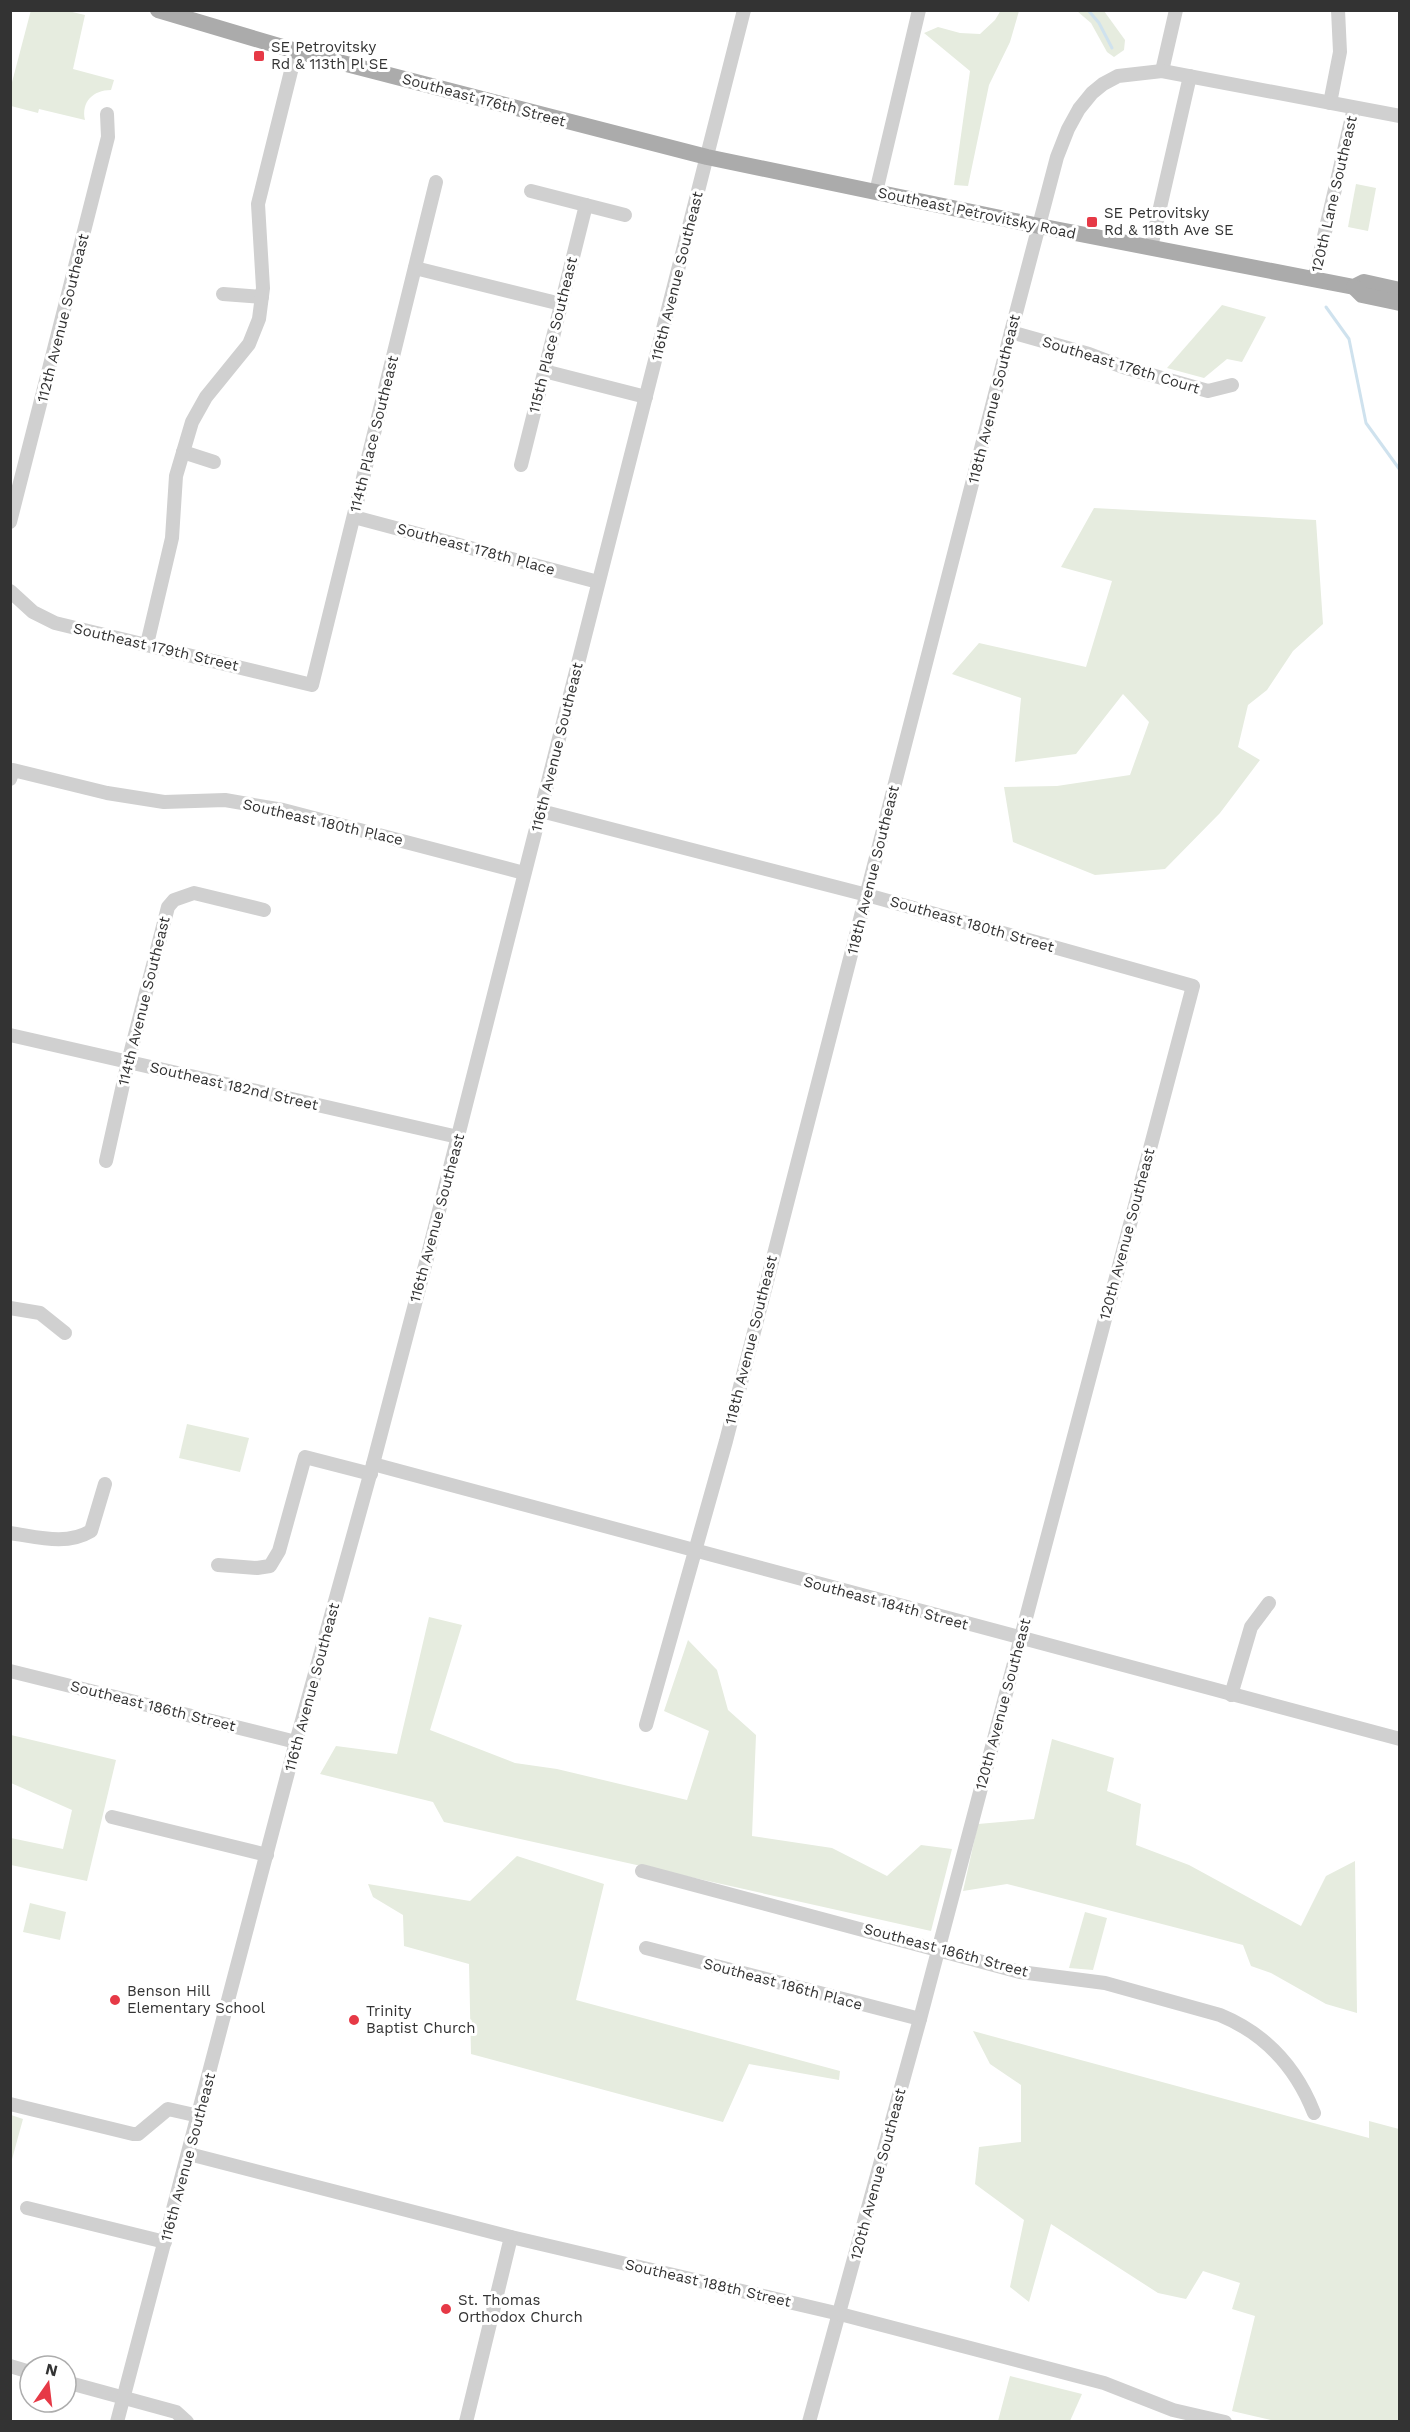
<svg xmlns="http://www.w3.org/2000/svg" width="1410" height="2432" font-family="'Work Sans',sans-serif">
  <rect width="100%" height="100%" fill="#fff"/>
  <!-- green -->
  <g fill="#e6ecdf">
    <path d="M31,10L68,11L85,15L73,69L114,80L111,90C93,90 81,102 85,120L39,109L38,113L11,106V86Z"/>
    <polygon points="1001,10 1019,11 1010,42 989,85 968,186 954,185 970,71 924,33 938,27 960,33 980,34 995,20"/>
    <polygon points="1077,11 1104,11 1125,40 1124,50 1114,57 1107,52 1091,23"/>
    <polygon points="1356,184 1376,188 1368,231 1348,227"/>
    <polygon points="1222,305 1266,317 1242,362 1227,359 1204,378 1167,368"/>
    <polygon points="1094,508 1316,520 1323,624 1293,651 1267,690 1248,705 1238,747 1260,760 1220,813 1165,869 1095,875 1013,842 1004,787 1057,786 1130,775 1149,722 1123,694 1076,754 1015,762 1021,698 952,674 979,643 1086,667 1112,581 1061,567"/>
    <polygon points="187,1424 249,1438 240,1472 179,1458"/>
    <polygon points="429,1617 462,1625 430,1730 515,1763 557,1769 687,1800 709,1731 664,1711 688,1640 717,1670 728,1710 756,1735 752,1836 832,1848 887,1876 921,1845 952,1849 931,1931 444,1822 433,1802 320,1774 336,1746 397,1754"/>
    <polygon points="11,1735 116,1760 87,1881 11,1865 11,1838 63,1849 72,1810 11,1783"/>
    <polygon points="1052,1739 1114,1758 1107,1791 1141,1804 1136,1845 1189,1865 1301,1926 1326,1876 1355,1861 1357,2013 1326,2004 1271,1973 1251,1966 1243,1945 1007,1884 963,1891 978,1824 1034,1819"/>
    <polygon points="517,1856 604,1884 576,2000 840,2071 839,2080 749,2064 723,2122 471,2054 469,1964 404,1946 403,1915 373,1897 368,1884 470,1901"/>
    <polygon points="30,1903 66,1912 60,1940 23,1932"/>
    <polygon points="1085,1912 1107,1918 1093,1970 1069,1968"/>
    <polygon points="973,2031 1369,2138 1369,2121 1399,2129 1399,2421 1275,2421 1232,2411 1255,2316 1232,2309 1240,2283 1203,2271 1186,2299 1158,2293 1051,2224 1029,2302 1010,2287 1024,2220 975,2184 979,2147 1021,2142 1021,2085 990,2064"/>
    <polygon points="11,2115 23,2119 11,2163 10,2115"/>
    <polygon points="1010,2376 1082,2394 1070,2421 998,2421"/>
  </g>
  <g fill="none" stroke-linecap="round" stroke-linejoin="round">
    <!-- stream -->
    <g stroke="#cfe2ee" stroke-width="3">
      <polyline points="1088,10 1099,23 1112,48"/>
      <polyline points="1326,307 1349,339 1366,423 1400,470"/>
    </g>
    <!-- minor -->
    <g stroke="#d0d0d0" stroke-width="14">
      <polyline points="1162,71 1176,10"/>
      <polyline points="1330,103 1340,52 1338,10"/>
      <polyline points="531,191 625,215"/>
      <polyline points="876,192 919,10"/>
      <polyline points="1151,247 1190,76"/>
      <polyline points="415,268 561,304"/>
      <polyline points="1314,279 1354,108"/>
      <polyline points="223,294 262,297"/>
      <polyline points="1011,332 1089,354 1123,367 1208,391 1232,385"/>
      <polyline points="544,371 646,397"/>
      <polyline points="183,452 214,462"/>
      <polyline points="521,465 586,205"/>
      <polyline points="354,517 598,582"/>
      <polyline points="10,522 108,137 107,114"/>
      <polyline points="10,591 33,612 55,623 312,685 436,182"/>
      <polyline points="147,644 172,538 176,476 192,422 206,397 249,344 259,319 263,288 258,204 296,51"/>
      <polyline points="10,779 13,770 107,793 164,802 225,800 283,810 524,873"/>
      <polyline points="541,811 867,895 1193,986 920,2019 809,2422"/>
      <polyline points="10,1035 458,1137"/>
      <polyline points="106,1161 128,1062 168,907 174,900 194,893 264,910"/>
      <polyline points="10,1308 40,1313 65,1333"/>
      <polyline points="373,1464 1400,1739"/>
      <path d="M10,1533C38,1537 66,1546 91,1531L105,1484"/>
      <polyline points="218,1565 257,1568 270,1566 279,1551 305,1457 371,1474"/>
      <polyline points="10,1671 296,1742"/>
      <polyline points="1231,1695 1251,1627 1269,1603"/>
      <polyline points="646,1725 726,1441 1011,332 1057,157 1068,129 1079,109 1092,93 1103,84 1118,76 1162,71 1400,116"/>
      <polyline points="112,1817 267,1855"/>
      <path d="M642,1871L1020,1972L1105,1983L1220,2015C1266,2034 1296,2067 1314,2113"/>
      <polyline points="646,1948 920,2019"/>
      <polyline points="10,2104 133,2134 138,2134 168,2109 199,2116"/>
      <polyline points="189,2154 511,2237 840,2314 1104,2383 1173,2410 1225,2422"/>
      <polyline points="27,2208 165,2242"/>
      <polyline points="10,2366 30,2372"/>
      <polyline points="66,2382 176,2412 187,2422"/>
      <polyline points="117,2422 296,1742 373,1464 426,1262 744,10"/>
      <polyline points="466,2422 511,2237"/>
    </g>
    <!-- major -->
    <g stroke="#ababab" stroke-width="16">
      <polyline points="158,10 296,51 707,157 1039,226 1354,287 1364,282 1400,290"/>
      <polyline points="1354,287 1362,295 1400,303"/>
    </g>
  </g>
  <!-- markers -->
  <g fill="#e63946" stroke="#fff" stroke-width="2">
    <rect x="253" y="50" width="12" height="12" rx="3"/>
    <rect x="1086" y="216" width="12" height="12" rx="3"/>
    <circle cx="115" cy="2000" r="6"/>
    <circle cx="354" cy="2020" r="6"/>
    <circle cx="446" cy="2309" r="6"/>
  </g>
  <g text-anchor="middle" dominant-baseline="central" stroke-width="6" stroke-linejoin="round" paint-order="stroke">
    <!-- poi labels -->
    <g font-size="15" fill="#333" stroke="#fff" text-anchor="start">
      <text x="271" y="47">SE Petrovitsky<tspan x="271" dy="17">Rd &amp; 113th Pl SE</tspan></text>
      <text x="1104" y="213">SE Petrovitsky<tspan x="1104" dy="17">Rd &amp; 118th Ave SE</tspan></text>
      <text x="127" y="1991">Benson Hill<tspan x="127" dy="17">Elementary School</tspan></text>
      <text x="366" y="2011">Trinity<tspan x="366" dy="17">Baptist Church</tspan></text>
      <text x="458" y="2300">St. Thomas<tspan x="458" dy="17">Orthodox Church</tspan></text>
    </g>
    <!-- street labels -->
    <g font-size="15" fill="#333" stroke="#fff">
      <text transform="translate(484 100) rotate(15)">Southeast 176th Street</text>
      <text transform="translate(1334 194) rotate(-77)">120th Lane Southeast</text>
      <text transform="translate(977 213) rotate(12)">Southeast Petrovitsky Road</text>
      <text transform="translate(677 276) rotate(-76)">116th Avenue Southeast</text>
      <text transform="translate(63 318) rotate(-76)">112th Avenue Southeast</text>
      <text transform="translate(553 335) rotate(-76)">115th Place Southeast</text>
      <text transform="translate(1121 365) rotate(17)">Southeast 176th Court</text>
      <text transform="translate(994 399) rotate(-76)">118th Avenue Southeast</text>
      <text transform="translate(374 434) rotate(-76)">114th Place Southeast</text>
      <text transform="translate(476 549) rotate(15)">Southeast 178th Place</text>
      <text transform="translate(156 647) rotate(13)">Southeast 179th Street</text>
      <text transform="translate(557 747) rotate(-76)">116th Avenue Southeast</text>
      <text transform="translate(323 822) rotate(13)">Southeast 180th Place</text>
      <text transform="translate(873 870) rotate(-76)">118th Avenue Southeast</text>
      <text transform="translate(972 924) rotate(16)">Southeast 180th Street</text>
      <text transform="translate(144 1001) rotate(-76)">114th Avenue Southeast</text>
      <text transform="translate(234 1086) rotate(13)">Southeast 182nd Street</text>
      <text transform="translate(437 1218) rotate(-75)">116th Avenue Southeast</text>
      <text transform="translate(1127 1234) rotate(-75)">120th Avenue Southeast</text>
      <text transform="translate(751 1340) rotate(-76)">118th Avenue Southeast</text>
      <text transform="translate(886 1603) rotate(15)">Southeast 184th Street</text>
      <text transform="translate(312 1687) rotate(-75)">116th Avenue Southeast</text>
      <text transform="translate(1003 1704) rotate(-75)">120th Avenue Southeast</text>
      <text transform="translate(153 1706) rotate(14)">Southeast 186th Street</text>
      <text transform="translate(946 1950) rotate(15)">Southeast 186th Street</text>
      <text transform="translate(783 1984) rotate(15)">Southeast 186th Place</text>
      <text transform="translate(188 2157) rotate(-75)">116th Avenue Southeast</text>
      <text transform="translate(878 2174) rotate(-75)">120th Avenue Southeast</text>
      <text transform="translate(708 2283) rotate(13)">Southeast 188th Street</text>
    </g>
  </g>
  <!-- border -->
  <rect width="1410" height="2432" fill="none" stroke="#333333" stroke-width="24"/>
  <!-- north arrow -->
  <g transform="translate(48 2384) rotate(14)"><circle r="28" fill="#ffffff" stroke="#adadad" stroke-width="1.5"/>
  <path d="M0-4.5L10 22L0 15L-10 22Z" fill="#e63946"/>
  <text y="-9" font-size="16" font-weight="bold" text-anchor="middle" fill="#333333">N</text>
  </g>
</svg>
